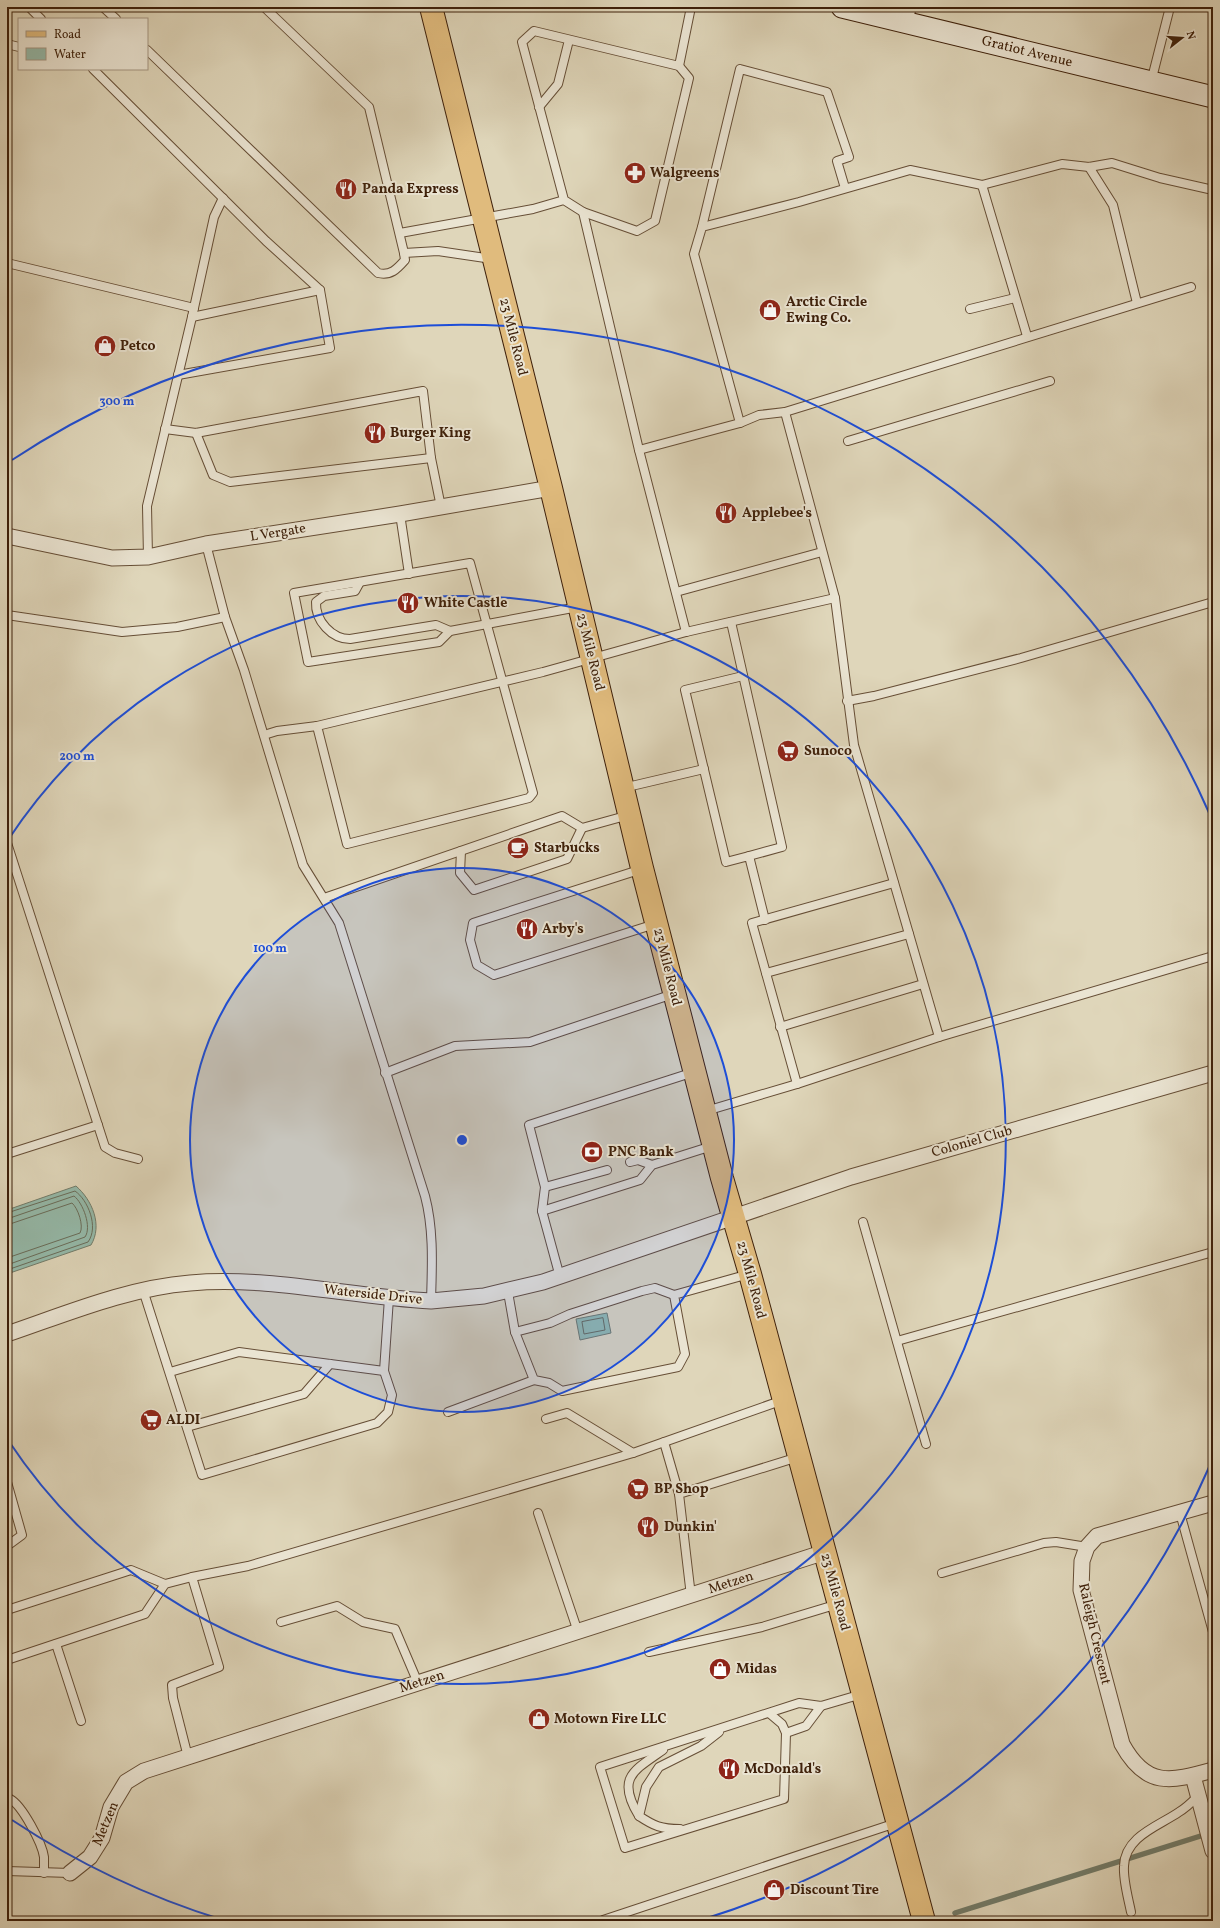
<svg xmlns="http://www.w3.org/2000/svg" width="1220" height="1928" font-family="Vollkorn,serif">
  <rect width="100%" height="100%" fill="#dfd6ba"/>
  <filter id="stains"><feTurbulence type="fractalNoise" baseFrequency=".005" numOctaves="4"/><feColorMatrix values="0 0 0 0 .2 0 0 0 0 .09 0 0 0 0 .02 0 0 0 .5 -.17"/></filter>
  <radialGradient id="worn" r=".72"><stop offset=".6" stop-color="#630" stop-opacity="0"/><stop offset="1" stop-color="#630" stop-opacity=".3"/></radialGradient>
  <!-- water -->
  <g fill="#95baaa" stroke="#727c6a">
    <path d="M76,1186C92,1200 103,1225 91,1245L7,1274V1210Z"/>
    <polygon points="607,1313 611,1333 580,1340 576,1319"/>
  </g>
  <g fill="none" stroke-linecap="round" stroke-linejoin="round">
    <!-- shore -->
    <g stroke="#6a6d5a" stroke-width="1">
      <path d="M7,1213L75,1191C88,1200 99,1227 88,1242L7,1270"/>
      <path d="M7,1219L74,1196C83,1203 92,1227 85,1237L7,1265"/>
      <path d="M7,1225L72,1203C78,1208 84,1226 80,1233L7,1258"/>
      <polygon points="603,1318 605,1330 584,1334 582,1322"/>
    </g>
    <!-- stream -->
    <polyline stroke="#727c6a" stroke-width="5.5" points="955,1913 1207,1834"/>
    <!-- lane casing -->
    <g stroke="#664e36" stroke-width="10">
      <g id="lane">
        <polyline points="29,7 41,19"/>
        <polyline points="103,7 116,19"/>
        <polyline points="908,22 912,7"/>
        <polyline points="7,44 19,47"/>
        <path d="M147,50L378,273C391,276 397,269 405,260L404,253L369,107L264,7"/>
        <polyline points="679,66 691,7"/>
        <polyline points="93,69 266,241 320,290 330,348 178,375"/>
        <polyline points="1151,82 1170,7"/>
        <polyline points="539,107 558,84 569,40"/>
        <polyline points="1089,167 1113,205 1137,303"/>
        <polyline points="982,185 1027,336"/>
        <polyline points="583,212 639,450 686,632"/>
        <polyline points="702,227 740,69 827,92 849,157 837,161 845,188"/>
        <polyline points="400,233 533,209 564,200 583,212 637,231 655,221 689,78 679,66 534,31 522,42 564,200"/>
        <polyline points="404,253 438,251 492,259"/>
        <polyline points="7,263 194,308"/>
        <polyline points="970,309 1015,298"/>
        <polyline points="192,317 320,290"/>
        <polyline points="785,412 835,598 854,745 939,1037"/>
        <polyline points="740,423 694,254 702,227 799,202 910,170 982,185 1062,164 1089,167 1112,163 1160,178 1213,190"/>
        <polyline points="165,429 196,433 423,391 431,458 441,507"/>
        <polyline points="196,433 213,475 230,482 431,458"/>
        <polyline points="848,441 1050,381"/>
        <polyline points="639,450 740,423 759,415 785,412 1191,287"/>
        <polyline points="400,514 409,574"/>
        <path d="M206,544L225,617L244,670L303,865L339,923L425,1196C434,1230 432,1266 431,1301"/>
        <polyline points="148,557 147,506 192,317 214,217 223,198"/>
        <path d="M360,582L355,591L324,596L316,602C315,621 332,639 350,639L436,625L450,631"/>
        <polyline points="676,592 822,552"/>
        <path d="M578,607L450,631L439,642L308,662L294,593L470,563C491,640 512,716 533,793L529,798L347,844L317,726L543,672L686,632L835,598"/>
        <polyline points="7,615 122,632 177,627 225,617"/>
        <polyline points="731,622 782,847 749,856"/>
        <polyline points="743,676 685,690 726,862 749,856 765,920"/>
        <polyline points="847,701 874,696 1021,658 1213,602"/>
        <polyline points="264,735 277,731 317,726"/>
        <polyline points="623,788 704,769"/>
        <polyline points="7,843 105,1147 115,1153 138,1159"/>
        <polyline points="461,851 460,873 474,890 567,859 582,828"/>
        <polyline points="642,869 473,923 470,940 477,965 494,975 655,924"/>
        <polyline points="324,898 562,816 582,828 629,815"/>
        <polyline points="766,973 909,934"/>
        <polyline points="780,1027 923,984"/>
        <polyline points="385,1073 455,1046 530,1042 673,994"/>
        <polyline points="797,1084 752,923 894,883"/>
        <polyline points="706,1111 797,1084 939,1037 1213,956"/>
        <polyline points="7,1154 98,1125"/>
        <polyline points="630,1162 638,1160 652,1165"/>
        <polyline points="545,1187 607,1170"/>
        <polyline points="542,1211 640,1180 652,1165 712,1146"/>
        <polyline points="863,1222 926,1444"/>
        <polyline points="560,1277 542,1211 545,1187 529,1125 694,1072"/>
        <polyline points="143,1290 202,1475 377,1423 388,1412 392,1395 384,1371 389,1298"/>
        <polyline points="508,1292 515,1332 534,1380 549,1383 562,1391 678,1367 685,1354 674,1295 749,1274"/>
        <polyline points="515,1332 550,1323 570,1314 642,1291 655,1288 674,1295"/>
        <polyline points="897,1341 1213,1252"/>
        <polyline points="170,1372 239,1352 384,1371"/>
        <polyline points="448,1412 534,1380"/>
        <polyline points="546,1419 567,1413 633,1453 783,1400"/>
        <polyline points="187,1427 304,1394 330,1364"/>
        <polyline points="664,1442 679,1494"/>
        <polyline points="7,1482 22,1535 7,1546"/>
        <polyline points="538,1513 578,1632"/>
        <polyline points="1180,1513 1213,1632"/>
        <polyline points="942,1573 1044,1543 1056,1542 1087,1547"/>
        <polyline points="691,1596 679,1494 798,1457"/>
        <polyline points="7,1610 131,1570 165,1584"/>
        <polyline points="281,1622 337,1606 363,1622 395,1629 418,1683"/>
        <polyline points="56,1644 81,1721"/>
        <polyline points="649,1652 762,1627 838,1604"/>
        <polyline points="7,1660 145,1614 165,1584 192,1577"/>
        <polyline points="769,1713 782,1724 786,1733 784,1799 625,1848 600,1767 799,1703 821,1706 862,1694"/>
        <polyline points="786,1733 806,1726 821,1706"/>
        <polyline points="188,1757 173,1698 172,1685 219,1667 192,1577 248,1566 633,1453"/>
        <path d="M7,1800L10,1799C22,1805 42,1843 44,1857C44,1862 44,1868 44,1873"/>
        <path d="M639,1816C616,1778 633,1771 663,1750"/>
        <path d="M680,1829C661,1829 654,1826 639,1816L646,1787L659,1767L701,1746L719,1732"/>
        <polyline points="7,1871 70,1873"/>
        <path d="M1131,1912C1128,1897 1123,1880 1124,1866C1125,1836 1159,1826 1179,1812C1186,1808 1192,1802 1198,1796"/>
        <polyline points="603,1920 896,1823"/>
      </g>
    </g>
    <!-- street casing -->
    <g stroke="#664e36" stroke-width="17">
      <g id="street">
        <polyline points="7,536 112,558 148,557 206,544 400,514 551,488"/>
        <path d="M7,1334C66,1314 127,1288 190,1283C271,1276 351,1297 431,1301L484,1296L543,1282L851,1177L1213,1073"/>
        <path d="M1213,1503L1097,1536L1087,1547L1082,1561L1081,1590L1122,1744C1146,1788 1170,1782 1213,1770"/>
        <polyline points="1193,1776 1213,1851"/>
        <polyline points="70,1873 90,1857 102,1838 111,1807 126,1782 144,1771 825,1552"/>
      </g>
    </g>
    <!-- secondary casing -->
    <g stroke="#3e200a" stroke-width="23">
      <polyline id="secondary" points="842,7 1213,97"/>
    </g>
    <!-- primary casing -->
    <g stroke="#3e200a" stroke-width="24">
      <polyline id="primary" points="431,7 551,488 642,868 722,1178 750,1274 924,1921"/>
    </g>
    <!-- lane -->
    <use href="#lane" stroke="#eae4d2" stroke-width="8"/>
    <!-- street -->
    <use href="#street" stroke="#eae4d2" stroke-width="15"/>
    <!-- secondary -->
    <use href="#secondary" stroke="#eae4d2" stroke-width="21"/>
    <!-- primary -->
    <use href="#primary" stroke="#e0bb7d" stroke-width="22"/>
  </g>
  <!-- distance rings -->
  <circle cx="462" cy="1140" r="272" fill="#1d4ed8" fill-opacity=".12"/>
  <g fill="none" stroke="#1d4ed8" stroke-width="2">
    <circle cx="462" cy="1140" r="272"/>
    <path d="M8 840A544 544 0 1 1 8 1440"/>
    <path d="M1210 1465A816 816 0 0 1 701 1920M223 1920A816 816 0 0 1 12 1820M12 460A816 816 0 0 1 1210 815"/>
  </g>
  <!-- icons -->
  <defs>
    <g id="pharmacy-disc" transform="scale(1.15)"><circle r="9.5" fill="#8f2418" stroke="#eae4d2"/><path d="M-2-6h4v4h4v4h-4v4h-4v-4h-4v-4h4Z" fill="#fff"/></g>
    <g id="restaurant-disc" transform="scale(1.15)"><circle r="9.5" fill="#8f2418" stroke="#eae4d2"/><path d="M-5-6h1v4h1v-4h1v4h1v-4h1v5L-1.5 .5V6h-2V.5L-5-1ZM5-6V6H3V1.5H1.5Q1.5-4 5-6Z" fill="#fff"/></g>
    <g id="shop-disc" transform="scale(1.15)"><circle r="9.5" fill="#8f2418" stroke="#eae4d2"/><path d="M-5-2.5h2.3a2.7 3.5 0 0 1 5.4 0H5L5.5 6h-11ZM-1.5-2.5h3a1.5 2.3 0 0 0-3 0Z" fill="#fff"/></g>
    <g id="supermarket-disc" transform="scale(1.15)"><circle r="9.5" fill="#8f2418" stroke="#eae4d2"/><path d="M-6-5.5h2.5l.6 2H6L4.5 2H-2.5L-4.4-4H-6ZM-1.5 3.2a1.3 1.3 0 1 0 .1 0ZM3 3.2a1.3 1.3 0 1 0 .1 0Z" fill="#fff"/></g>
    <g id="cafe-disc" transform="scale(1.15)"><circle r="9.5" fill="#8f2418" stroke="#eae4d2"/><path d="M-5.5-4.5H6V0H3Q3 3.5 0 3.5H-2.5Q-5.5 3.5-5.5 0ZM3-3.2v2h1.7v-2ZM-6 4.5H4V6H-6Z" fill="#fff"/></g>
    <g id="bank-disc" transform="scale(1.15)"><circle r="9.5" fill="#8f2418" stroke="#eae4d2"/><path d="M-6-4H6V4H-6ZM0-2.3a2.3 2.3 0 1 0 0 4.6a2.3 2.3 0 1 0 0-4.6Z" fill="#fff"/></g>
  </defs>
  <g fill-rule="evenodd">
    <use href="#pharmacy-disc" x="635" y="173"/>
    <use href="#restaurant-disc" x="346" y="189"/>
    <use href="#shop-disc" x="770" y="310"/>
    <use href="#shop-disc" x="105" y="346"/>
    <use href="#restaurant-disc" x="375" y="433"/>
    <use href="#restaurant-disc" x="726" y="513"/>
    <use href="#restaurant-disc" x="408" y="603"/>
    <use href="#supermarket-disc" x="788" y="751"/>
    <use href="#cafe-disc" x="518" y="848"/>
    <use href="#restaurant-disc" x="527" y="929"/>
    <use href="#bank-disc" x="592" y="1152"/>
    <use href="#supermarket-disc" x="151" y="1420"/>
    <use href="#supermarket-disc" x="638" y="1489"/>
    <use href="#restaurant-disc" x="648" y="1527"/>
    <use href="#shop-disc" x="720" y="1669"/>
    <use href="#shop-disc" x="539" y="1719"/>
    <use href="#restaurant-disc" x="729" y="1769"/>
    <use href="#shop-disc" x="774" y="1890"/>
  </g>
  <g text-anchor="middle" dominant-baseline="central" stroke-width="4" stroke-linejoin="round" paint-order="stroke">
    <!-- street labels -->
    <g font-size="14" fill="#3e200a" stroke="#eae4d2">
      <text transform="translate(1027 52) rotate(14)">Gratiot Avenue</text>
      <text transform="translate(513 337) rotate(76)">23 Mile Road</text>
      <text transform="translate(278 533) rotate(-9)">L Vergate</text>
      <text transform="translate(590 652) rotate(76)">23 Mile Road</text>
      <text transform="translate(667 967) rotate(76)">23 Mile Road</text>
      <text transform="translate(972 1142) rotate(-16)">Coloniel Club</text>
      <text transform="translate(751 1280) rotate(75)">23 Mile Road</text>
      <text transform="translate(373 1295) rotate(6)">Waterside Drive</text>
      <text transform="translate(731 1583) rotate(-18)">Metzen</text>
      <text transform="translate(835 1592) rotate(75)">23 Mile Road</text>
      <text transform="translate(1094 1634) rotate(77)">Raleigh Crescent</text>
      <text transform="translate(422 1682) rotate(-18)">Metzen</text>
      <text transform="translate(106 1824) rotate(-67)">Metzen</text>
    </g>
    <!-- poi labels -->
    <g font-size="14" font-weight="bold" fill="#3e200a" stroke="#eae4d2" text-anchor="start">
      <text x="650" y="173">Walgreens</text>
      <text x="362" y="189">Panda Express</text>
      <text x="786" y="302">Arctic Circle<tspan x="786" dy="16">Ewing Co.</tspan></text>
      <text x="120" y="346">Petco</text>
      <text x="390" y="433">Burger King</text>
      <text x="742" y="513">Applebee's</text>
      <text x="424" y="603">White Castle</text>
      <text x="804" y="751">Sunoco</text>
      <text x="534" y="848">Starbucks</text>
      <text x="542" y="929">Arby's</text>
      <text x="608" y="1152">PNC Bank</text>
      <text x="166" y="1420">ALDI</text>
      <text x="654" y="1489">BP Shop</text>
      <text x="664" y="1527">Dunkin'</text>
      <text x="736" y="1669">Midas</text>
      <text x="554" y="1719">Motown Fire LLC</text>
      <text x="744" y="1769">McDonald's</text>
      <text x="790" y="1890">Discount Tire</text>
    </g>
  </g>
  <circle cx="462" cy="1140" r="6" fill="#1d4ed8" stroke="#eae4d2" stroke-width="2"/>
  <g font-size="12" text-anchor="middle" font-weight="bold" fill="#1d4ed8" stroke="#eae4d2" stroke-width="4" stroke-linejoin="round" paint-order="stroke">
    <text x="117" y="405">300 m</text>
    <text x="77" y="760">200 m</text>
    <text x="270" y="952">100 m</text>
  </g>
  <!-- margin -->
  <rect width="1220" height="1928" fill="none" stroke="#dfd6ba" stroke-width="24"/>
  <rect x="8" y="8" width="1204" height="1912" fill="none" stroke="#3e200a" stroke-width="2"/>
  <rect x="12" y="12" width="1196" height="1904" fill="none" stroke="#3e200a"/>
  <!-- legend -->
  <rect x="18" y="18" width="130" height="52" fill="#eae4d2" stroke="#a59682"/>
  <rect x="26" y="31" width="20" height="6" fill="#e0bb7d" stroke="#a59682"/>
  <text x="54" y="38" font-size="12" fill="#3e200a">Road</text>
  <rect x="26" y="48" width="20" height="12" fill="#95baaa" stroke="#a59682"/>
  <text x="54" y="58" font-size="12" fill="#3e200a">Water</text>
  <!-- north arrow -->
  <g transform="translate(1182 38) rotate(73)" stroke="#eae4d2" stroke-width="3" paint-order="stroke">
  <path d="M0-3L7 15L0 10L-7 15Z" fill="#3e200a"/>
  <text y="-6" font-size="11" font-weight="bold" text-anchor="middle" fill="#3e200a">N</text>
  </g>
  <rect width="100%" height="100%" filter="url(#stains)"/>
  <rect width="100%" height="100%" fill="url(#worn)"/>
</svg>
